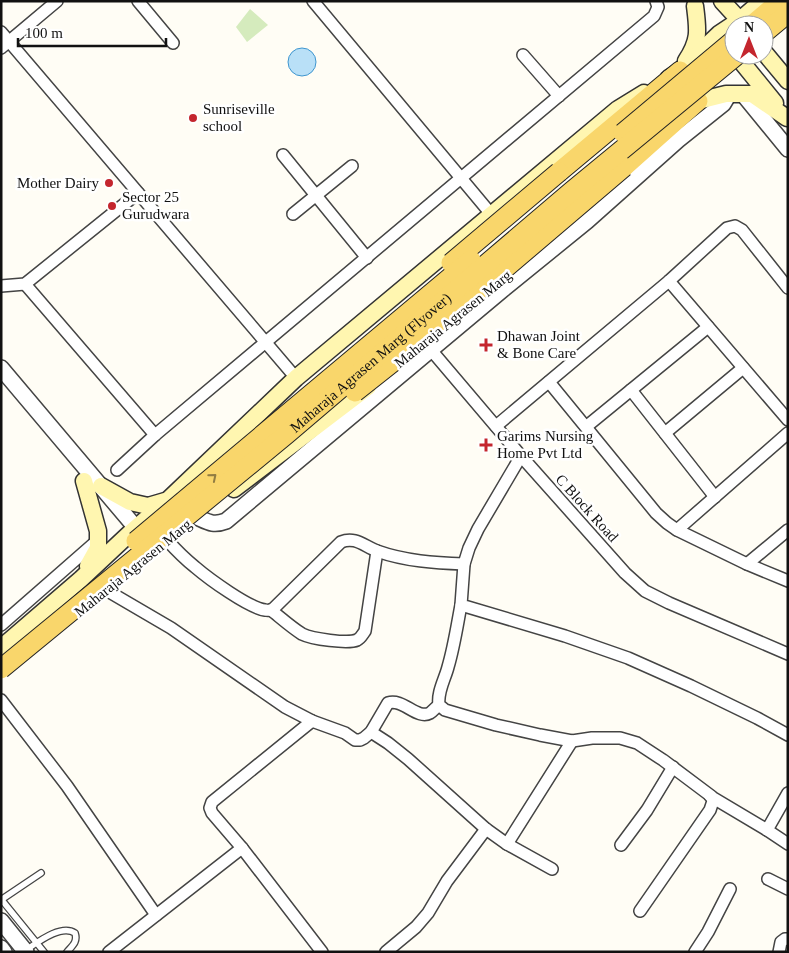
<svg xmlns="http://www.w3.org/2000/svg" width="789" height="953" font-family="Georgia,serif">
  <rect width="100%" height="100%" fill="#fffdf5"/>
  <!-- green -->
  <polygon fill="#d5ebbd" points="250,9 268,25 247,42 236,27"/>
  <!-- water -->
  <circle fill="#b9e0f7" stroke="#3f96cf" cx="302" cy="62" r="14"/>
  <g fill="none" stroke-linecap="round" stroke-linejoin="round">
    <!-- service casing -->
    <g stroke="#444" stroke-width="8">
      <g id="service">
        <polyline points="1,899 44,952"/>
        <polyline points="1,900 41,873"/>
        <path d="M26,950C38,942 61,924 75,933C78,942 72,946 67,952"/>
      </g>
    </g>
    <!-- minor casing -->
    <g stroke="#444" stroke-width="14">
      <g id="minor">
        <polyline points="138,1 173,43"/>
        <polyline points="313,1 491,214"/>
        <polyline points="1,32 296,378"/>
        <polyline points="1,48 57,1"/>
        <polyline points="523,55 559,96"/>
        <polyline points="283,155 367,258"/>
        <polyline points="293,214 352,166"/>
        <polyline points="669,281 788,420"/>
        <polyline points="25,284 155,435"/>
        <polyline points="1,286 25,284 138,193"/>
        <polyline points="426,344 521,456 625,573 645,591 669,603 788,654"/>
        <polyline points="549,382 656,513 667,523 677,530 747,564 788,581"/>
        <polyline points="631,390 715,497"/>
        <polyline points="496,426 669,281 727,228 735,226 742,230 788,288"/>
        <polyline points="587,426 708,327"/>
        <polyline points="665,433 743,368"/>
        <polyline points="521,456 478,529 469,548 464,564 461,605 565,636 628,658 691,686 757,718 788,735"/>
        <polyline points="117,470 155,435 654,16 658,7 656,1"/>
        <polyline points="677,530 788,433"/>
        <path d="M167,540C176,550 185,559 195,567C209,579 249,608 265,610C270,611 269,610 273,609L341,542C355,536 364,546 377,551C405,561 435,563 464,564"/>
        <polyline points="747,564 788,530"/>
        <path d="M106,590L171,628L285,707L312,721L345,733L355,740H360L364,738L371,732L388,703C403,698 417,720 430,713C433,711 436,707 439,705"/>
        <path d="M461,605C457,626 454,647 448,667C445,679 437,692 439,705L445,710L496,725L540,735L572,741L592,738H620L637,743L663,760L711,796L713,801L710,810L640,911"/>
        <path d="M271,610C281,618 291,627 302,634C312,639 348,644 357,640C361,638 362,635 365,631L377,551"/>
        <polyline points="1,625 98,540"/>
        <polyline points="1,700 67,786 156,915"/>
        <polyline points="312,721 212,802 210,808 212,813 242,848 322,952"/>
        <polyline points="371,732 388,743 408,759 486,829 507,844 552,869"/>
        <polyline points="710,796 767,830 788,793"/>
        <polyline points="767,830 788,844"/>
        <polyline points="507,844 572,741"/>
        <polyline points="621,845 647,810 673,767"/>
        <polyline points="768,879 788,889"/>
        <polyline points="109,952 242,848"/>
        <polyline points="386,952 416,927 428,913 447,881 486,829"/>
        <polyline points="695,952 708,932 730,889"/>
        <polyline points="779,952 781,942 785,939 788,939"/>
      </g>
    </g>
    <!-- tertiary casing -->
    <g stroke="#444" stroke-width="18">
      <g id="tertiary">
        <polyline points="743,94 788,149"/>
        <polyline points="1,368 136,528"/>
        <path d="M197,517C208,522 213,526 226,521L502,290L587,221L678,140L723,104L729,94"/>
        <polyline points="1,921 26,952"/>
        <polyline points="1,948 4,952"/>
      </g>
    </g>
    <!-- secondary casing -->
    <g stroke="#333" stroke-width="19">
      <g id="secondary">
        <polyline points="722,1 744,25"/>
        <polyline points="764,52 788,81"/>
        <polyline points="736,55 775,103"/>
        <path d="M686,61C700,40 698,30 695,6"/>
        <polyline points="669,78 680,71 719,34 740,20 762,1"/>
        <polyline points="698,101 726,94 752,94 787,118"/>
        <polyline points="84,481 98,531 98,548 88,566"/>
        <polyline points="101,486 130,502 148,506 165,501"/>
        <polyline points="234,489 368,387"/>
        <polyline points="1,648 81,579 129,534 168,500 296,378 618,109 644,93"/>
      </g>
    </g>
    <!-- primary casing -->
    <g stroke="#222" stroke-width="21">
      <g id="primary">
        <polyline points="752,25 780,1"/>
        <polyline points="764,33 788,13"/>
        <polyline points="624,167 698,101"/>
        <polyline points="559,172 680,71"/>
      </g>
    </g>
    <!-- service -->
    <use href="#service" stroke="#fff" stroke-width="5.5"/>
    <!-- minor -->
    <use href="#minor" stroke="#fff" stroke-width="11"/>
    <!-- tertiary -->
    <use href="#tertiary" stroke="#fff" stroke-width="15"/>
    <!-- secondary -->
    <use href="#secondary" stroke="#fff6b0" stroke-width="16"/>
    <!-- primary -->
    <use href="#primary" stroke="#f9d66b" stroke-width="19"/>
    <!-- primary-bridge casing -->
    <g stroke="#222" stroke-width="21" stroke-linecap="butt">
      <g id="primary-bridge">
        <polyline points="623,133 734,40"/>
        <polyline points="451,263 559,172"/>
        <polyline points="355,392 422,339 624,167"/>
        <polyline points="136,541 471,260"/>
        <path id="s1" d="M1,669L287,434L572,191L737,55"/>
      </g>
    </g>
    <!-- primary-bridge -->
    <use href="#primary-bridge" stroke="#f9d66b" stroke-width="19"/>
  </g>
  <!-- one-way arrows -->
  <defs><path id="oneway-chevron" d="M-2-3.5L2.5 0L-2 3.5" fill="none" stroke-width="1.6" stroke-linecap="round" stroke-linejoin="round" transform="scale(1.25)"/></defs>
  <use stroke="#917d42" href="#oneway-chevron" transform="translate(213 477) rotate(-40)"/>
  <!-- markers -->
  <g fill="#c4262e" stroke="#fff" stroke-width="2">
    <circle cx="193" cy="118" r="5"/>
    <circle cx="109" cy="183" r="5"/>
    <circle cx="112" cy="206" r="5"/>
    <path d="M483.5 337.5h5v5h5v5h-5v5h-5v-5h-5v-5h5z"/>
    <path d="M483.5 437.5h5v5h5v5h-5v5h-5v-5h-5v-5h5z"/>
  </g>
  <g text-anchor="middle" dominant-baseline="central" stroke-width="5" stroke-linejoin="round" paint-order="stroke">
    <!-- poi labels -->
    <g font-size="15" fill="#111" stroke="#fff" text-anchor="start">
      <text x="203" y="109">Sunriseville<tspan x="203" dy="17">school</tspan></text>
      <text x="99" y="183" text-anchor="end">Mother Dairy</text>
      <text x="122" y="197">Sector 25<tspan x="122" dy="17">Gurudwara</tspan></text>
      <text x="497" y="336">Dhawan Joint<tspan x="497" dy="17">&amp; Bone Care</tspan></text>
      <text x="497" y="436">Garims Nursing<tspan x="497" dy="17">Home Pvt Ltd</tspan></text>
    </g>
    <!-- street labels -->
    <g font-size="15" fill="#111" stroke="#fff">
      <text transform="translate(453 319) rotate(-39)">Maharaja Agrasen Marg</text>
      <text stroke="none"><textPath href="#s1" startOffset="480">Maharaja Agrasen Marg (Flyover)</textPath></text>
      <text transform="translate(587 508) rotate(48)">C Block Road</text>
      <text transform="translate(133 568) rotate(-39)">Maharaja Agrasen Marg</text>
    </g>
  </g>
  <!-- border -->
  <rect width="789" height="953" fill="none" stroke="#111111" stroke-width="5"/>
  <!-- north arrow -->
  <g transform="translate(749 40)"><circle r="24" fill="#ffffff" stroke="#a0a0a0"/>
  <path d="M0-4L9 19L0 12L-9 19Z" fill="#c4262e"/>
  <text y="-8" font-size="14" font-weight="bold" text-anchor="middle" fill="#111111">N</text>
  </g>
  <!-- scale -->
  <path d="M18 38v8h148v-8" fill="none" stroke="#111111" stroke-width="2.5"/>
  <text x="25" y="38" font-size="15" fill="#111111" stroke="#ffffff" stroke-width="4" paint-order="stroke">100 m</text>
</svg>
